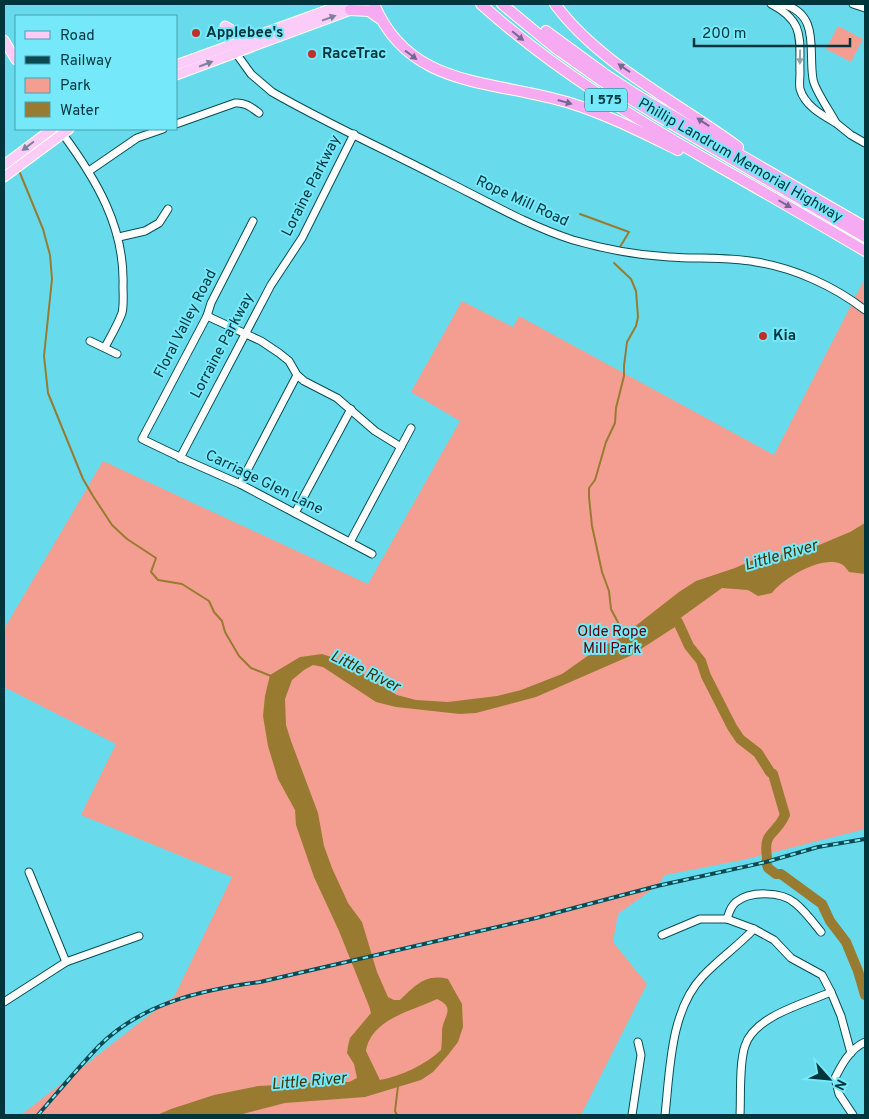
<svg xmlns="http://www.w3.org/2000/svg" width="869" height="1119" font-family="Overpass,sans-serif">
  <rect width="100%" height="100%" fill="#67dbec"/>
  <!-- green -->
  <g fill="#f49e92">
    <polygon points="838,26 863,39 851,62 826,49"/>
    <polygon points="864,280 865,281 865,829 747,859 665,875 657,886 618,914 613,942 647,984 581,1115 21,1115 175,995 232,877 81,815 116,744 4,687 4,629 103,461 368,584 460,421 411,392 462,301 513,327 519,316 774,455"/>
  </g>
  <!-- water -->
  <path fill="#987b30" fill-rule="evenodd" d="M865,523V574L849,572C847,569 844,565 841,564C822,555 783,578 772,593L758,596L748,590L722,588L679,619L675,627L630,656L536,697L476,713L460,714L396,707L376,702L323,667L313,665L304,670L292,680L285,699L286,725L291,741L318,813L324,846L332,868L348,903L362,922L377,972L388,997L394,1000H400C415,986 425,973 448,979L462,1004L463,1027L458,1042L448,1055L433,1072L421,1080L365,1097L285,1103L239,1115H157L171,1109L214,1095L258,1086L297,1084L324,1081L349,1082L357,1078L354,1064L347,1053L348,1046L350,1038L371,1013L369,1006L339,931L314,877L296,825L295,810L278,779L268,746L263,716L265,696L270,675L300,657L322,654L341,660L356,667L366,676L397,695L416,700L448,702L497,696L521,690L562,674L599,648L620,638L679,592L696,581L735,568L753,560L795,552L819,545L850,532ZM437,999C456,1008 444,1015 442,1030C442,1036 442,1043 441,1050C425,1065 401,1076 380,1080L366,1051C371,1019 412,1011 437,999Z"/>
  <g fill="none" stroke-linecap="round" stroke-linejoin="round">
    <!-- stream -->
    <g stroke="#987b30" stroke-width="2">
      <polyline points="4,146 4,147"/>
      <polyline points="20,173 43,229 50,255 52,279 44,356 48,393 83,479 93,496 112,525 127,539 156,558 151,572 158,580 182,584 209,601 214,612 222,621 225,632 239,656 251,668 271,676"/>
      <polyline points="580,214 629,232 620,247"/>
      <polyline points="614,263 631,279 636,291 638,317 636,326 627,342 624,366 624,376 616,408 615,423 606,442 595,480 589,488 589,497 592,526 602,572 609,591 611,609 625,636"/>
      <polyline points="397,1115 395,1111 398,1086"/>
    </g>
    <!-- river -->
    <g stroke="#987b30" stroke-width="10">
      <path d="M671,612L678,622L689,646L701,661L706,676L732,727L740,739L758,753L770,772L773,774L785,815C775,837 763,830 767,858"/>
      <polyline points="766,862 768,868 776,874 781,874 822,904 830,921 846,942 858,971 865,995"/>
    </g>
    <!-- minor casing -->
    <g stroke="#064e56" stroke-width="9">
      <g id="minor">
        <path d="M771,4C806,22 799,40 800,73C800,78 799,85 800,89C805,106 822,115 836,123C831,113 814,89 813,79C808,51 821,14 782,4"/>
        <polyline points="853,4 865,8"/>
        <path d="M233,49L251,74L272,92C326,123 384,149 440,178C483,199 526,225 573,240C604,249 636,255 669,257C698,259 727,257 756,262C794,268 834,286 865,310"/>
        <polyline points="836,123 851,135 865,143"/>
        <path d="M176,124L235,103C245,102 251,107 259,113"/>
        <path d="M62,133C96,179 125,227 123,286C123,294 124,305 122,313C118,324 111,336 105,347"/>
        <polyline points="89,171 137,138 163,129"/>
        <polyline points="253,221 211,303 207,316 142,439 190,462 240,484 372,554"/>
        <polyline points="119,237 145,231 159,223 168,209"/>
        <polyline points="207,316 261,341 279,353 289,361 297,375 304,381 337,398 375,431 401,447"/>
        <polyline points="90,341 117,354"/>
        <polyline points="180,458 271,285 302,238 354,134"/>
        <polyline points="240,484 297,375"/>
        <polyline points="295,513 351,409"/>
        <polyline points="350,542 411,428"/>
        <polyline points="29,872 66,962"/>
        <path d="M727,919C729,913 730,907 736,902C750,891 781,891 795,903C805,911 813,922 821,932"/>
        <polyline points="662,935 700,919 727,919 754,929 774,940 791,958 822,975 831,992 841,1016 851,1053"/>
        <polyline points="4,1002 66,962 139,936"/>
        <polyline points="632,1115 641,1055 638,1042"/>
        <path d="M665,1115C670,1071 670,1010 703,976C719,959 738,946 754,929"/>
        <path d="M740,1115C741,1096 739,1063 745,1046C754,1016 806,1003 831,992"/>
        <path d="M853,1115L839,1094L835,1078C842,1064 850,1049 865,1042"/>
      </g>
    </g>
    <!-- major casing -->
    <g stroke="#fff" stroke-width="11">
      <g id="major">
        <polyline points="225,26 237,33 249,37"/>
        <polyline points="4,40 16,60"/>
        <polyline points="176,65 344,4"/>
        <polyline points="176,75 367,4"/>
        <polyline points="4,165 52,129"/>
        <polyline points="4,177 69,129"/>
      </g>
    </g>
    <!-- highway casing -->
    <g stroke="#fff" stroke-width="12">
      <g id="highway">
        <path d="M374,4C410,90 493,79 570,103C608,115 643,133 678,150"/>
        <path d="M481,4C553,69 634,118 718,166C767,194 816,222 865,251"/>
        <polyline points="502,4 554,47 602,81 653,113 865,237"/>
        <path d="M555,4C599,64 679,103 738,147"/>
        <polyline points="350,10 369,11 379,18"/>
        <polyline points="546,31 609,77 640,97 865,227"/>
      </g>
    </g>
    <!-- minor -->
    <use href="#minor" stroke="#fff" stroke-width="7"/>
    <!-- major -->
    <use href="#major" stroke="#faccf7" stroke-width="9"/>
    <!-- highway -->
    <use href="#highway" stroke="#f6aaf2" stroke-width="10"/>
    <!-- rail casing -->
    <g stroke="#0c4951" stroke-width="4">
      <path id="rail" d="M38,1115C58,1092 78,1068 99,1046C142,1003 202,990 260,982L536,918L657,886L766,862L818,847L865,839"/>
    </g>
    <!-- rail -->
    <use href="#rail" stroke="#75e8fa" stroke-width="2" stroke-dasharray="5.5" stroke-linecap="butt"/>
  </g>
  <!-- one-way arrows -->
  <defs><path id="oneway-solid" d="M-6-.8H1V-3.2L6.5 0L1 3.2V.8H-6Z" transform="scale(1.25)"/></defs>
  <g fill="#7d809a">
    <use href="#oneway-solid" transform="translate(329 18) rotate(-20)"/>
    <use href="#oneway-solid" transform="translate(206 64) rotate(-21)"/>
    <use href="#oneway-solid" transform="translate(28 146) rotate(143)"/>
  </g>
  <g fill="#6f6a8e">
    <use href="#oneway-solid" transform="translate(518 36) rotate(39)"/>
    <use href="#oneway-solid" transform="translate(411 55) rotate(37)"/>
    <use href="#oneway-solid" transform="translate(624 68) rotate(-145)"/>
    <use href="#oneway-solid" transform="translate(565 102) rotate(16)"/>
    <use href="#oneway-solid" transform="translate(703 122) rotate(-146)"/>
    <use href="#oneway-solid" transform="translate(785 204) rotate(30)"/>
  </g>
  <use fill="#8ca4a7" href="#oneway-solid" transform="translate(800 57) rotate(91)"/>
  <!-- markers -->
  <g fill="#be3028" stroke="#75e8fa" stroke-width="2">
    <circle cx="196" cy="33" r="5"/>
    <circle cx="312" cy="54" r="5"/>
    <circle cx="763" cy="336" r="5"/>
  </g>
  <g text-anchor="middle" dominant-baseline="central" stroke-width="4" stroke-linejoin="round" paint-order="stroke">
    <!-- shield labels -->
    <rect fill="#75e8fa" stroke="#236b75" stroke-width="1" x="585" y="88.5" width="42" height="23" rx="4"/>
    <g font-size="14" font-weight="bold" fill="#00353c">
      <text x="606" y="100">I 575</text>
    </g>
    <!-- poi labels -->
    <g font-size="15" font-weight="bold" fill="#00353c" stroke="#75e8fa" text-anchor="start">
      <text x="206" y="33">Applebee's</text>
      <text x="322" y="54">RaceTrac</text>
      <text x="773" y="336">Kia</text>
    </g>
    <!-- street labels -->
    <g font-size="15" fill="#00353c" stroke="#75e8fa">
      <text transform="translate(740 161) rotate(30)">Phillip Landrum Memorial Highway</text>
      <text transform="translate(312 186) rotate(-63)">Loraine Parkway</text>
      <text transform="translate(522 202) rotate(25)">Rope Mill Road</text>
      <text transform="translate(186 324) rotate(-63)">Floral Valley Road</text>
      <text transform="translate(223 346) rotate(-62)">Lorraine Parkway</text>
      <text transform="translate(264 483) rotate(26)">Carriage Glen Lane</text>
    </g>
    <!-- park labels -->
    <g font-size="15" fill="#5e0002" stroke="#75e8fa">
      <text x="612" y="632">Olde Rope<tspan x="612" dy="17">Mill Park</tspan></text>
    </g>
    <!-- water labels -->
    <g font-size="16" font-style="italic" fill="#433307" stroke="#75e8fa">
      <text transform="translate(781 556) rotate(-16)">Little River</text>
      <text transform="translate(365 672) rotate(26)">Little River</text>
      <text transform="translate(309 1082) rotate(-5)">Little River</text>
    </g>
  </g>
  <!-- border -->
  <rect width="869" height="1119" fill="none" stroke="#00353c" stroke-width="10"/>
  <!-- legend -->
  <rect x="15" y="15" width="162" height="115" fill="#75e8fa" stroke="#46a0ae"/>
  <rect x="25" y="31" width="25" height="8" fill="#faccf7" stroke="#46a0ae"/>
  <text x="60" y="40" font-size="15" fill="#00353c">Road</text>
  <rect x="25" y="56" width="25" height="8" fill="#0c4951" stroke="#46a0ae"/>
  <text x="60" y="65" font-size="15" fill="#00353c">Railway</text>
  <rect x="25" y="78" width="25" height="15" fill="#f49e92" stroke="#46a0ae"/>
  <text x="60" y="90" font-size="15" fill="#00353c">Park</text>
  <rect x="25" y="102" width="25" height="15" fill="#987b30" stroke="#46a0ae"/>
  <text x="60" y="115" font-size="15" fill="#00353c">Water</text>
  <!-- north arrow -->
  <g transform="translate(829 1079) rotate(117)" stroke="#75e8fa" stroke-width="4" paint-order="stroke">
  <path d="M0-4L9 19L0 12L-9 19Z" fill="#00353c"/>
  <text y="-8" font-size="14" font-weight="bold" text-anchor="middle" fill="#00353c">N</text>
  </g>
  <!-- scale -->
  <path d="M694 38v8h156v-8" fill="none" stroke="#00353c" stroke-width="2.5"/>
  <text x="702" y="38" font-size="15" fill="#00353c" stroke="#75e8fa" stroke-width="4" paint-order="stroke">200 m</text>
</svg>
